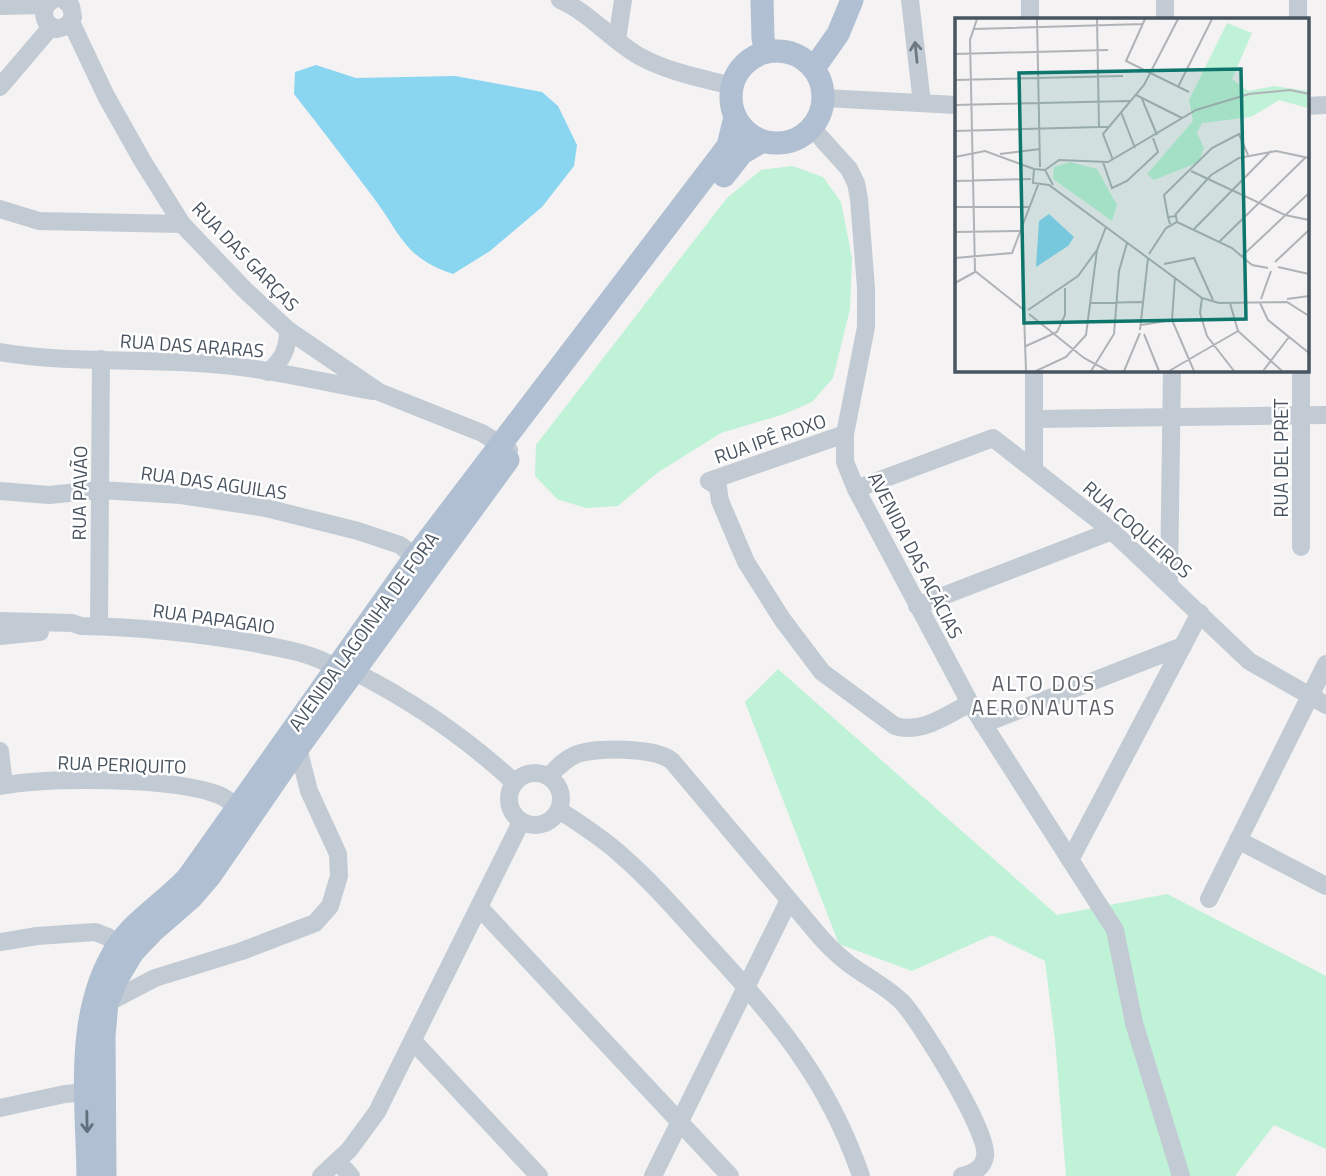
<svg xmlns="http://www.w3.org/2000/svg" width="1326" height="1176" font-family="'Titillium Web',sans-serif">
  <rect width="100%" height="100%" fill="#f4f2f2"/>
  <!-- green -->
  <g fill="#bff2d6">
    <polygon points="792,166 823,177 841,202 852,258 850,309 833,378 812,402 784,414 721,433 657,473 618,506 586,508 557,499 535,476 536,445 727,198 761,170"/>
    <polygon points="778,669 1057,915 1167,894 1326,976 1326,1149 1274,1125 1235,1176 1066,1176 1055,1040 1045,961 992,935 912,971 839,944 745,702"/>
  </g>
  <!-- water -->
  <path fill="#8ad6f1" d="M316,65L356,78L455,76L542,92L558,106L577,145L574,166L542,207L490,251L453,274C404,258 401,234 373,197C347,163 321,128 294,94L295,72Z"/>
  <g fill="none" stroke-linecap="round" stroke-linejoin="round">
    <!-- minor -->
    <g stroke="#c2cbd4" stroke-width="18">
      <path d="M53,0C43,5 42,14 47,23L56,29L67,26L73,17L71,6L64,0"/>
      <path d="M560,0C590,13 611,40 639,56C668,72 701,78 732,86"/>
      <polyline points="910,0 922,103"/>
      <polyline points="1030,0 1030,19"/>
      <polyline points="1165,0 1165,19"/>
      <polyline points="1298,0 1298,19"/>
      <polyline points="0,6 46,5"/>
      <polyline points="71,22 106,96 142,160 182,224 245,290 288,330 379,392 482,433 509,450"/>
      <polyline points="617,40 623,0"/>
      <polyline points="0,87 51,27"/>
      <polyline points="824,98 957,105"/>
      <polyline points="1307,106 1326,105"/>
      <polyline points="812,128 849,169 856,183 859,199 866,288 866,327 845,434 845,462 856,489 970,703 1115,930 1134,1023 1181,1176"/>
      <polyline points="0,209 39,221 182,224"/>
      <path d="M0,352C65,363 132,359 198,363C256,366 314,380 372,391"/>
      <polyline points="1034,369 1034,419"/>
      <polyline points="1301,369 1301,547"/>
      <path d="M268,372C283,360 288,348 288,330"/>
      <polyline points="1034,468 1034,419 1326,415"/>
      <path d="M709,481L718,487L720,501L746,562L782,619L822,672L895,726C922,734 947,715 970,703"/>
      <polyline points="709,481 845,434"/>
      <polyline points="856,489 993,438 1112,531 1249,661 1326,705"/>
      <polyline points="0,491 49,495 100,490 181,495 266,508 358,531 400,545 415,557"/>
      <polyline points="1169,583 1172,369"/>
      <polyline points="917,606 1112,531"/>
      <path d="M0,621L72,623L81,626C140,627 196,633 254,643C282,649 311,652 336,668"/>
      <polyline points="99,626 101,359"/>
      <polyline points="0,636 40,632"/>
      <path d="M355,672C414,702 466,738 514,782"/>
      <polyline points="983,724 1183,646"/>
      <polyline points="0,751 4,785"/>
      <circle cx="535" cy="799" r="26"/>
      <path d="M549,776C557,768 564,760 575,755C594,747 656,747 672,761L822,939C833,951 845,962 859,971C874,981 889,989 902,1002C920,1021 990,1134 985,1156C983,1169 973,1173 962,1176"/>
      <path d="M0,786C50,777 173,777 219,795C226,798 232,803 237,807"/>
      <path d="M559,810C580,824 601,837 620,854C651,881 678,912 705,942C775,1018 827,1077 861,1176"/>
      <polyline points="1238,840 1326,886"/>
      <polyline points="1070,860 1200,613"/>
      <polyline points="1209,899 1326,664"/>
      <polyline points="479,907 730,1176"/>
      <polyline points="0,942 37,936 95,932 108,937 117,947"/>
      <polyline points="107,1003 155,978 242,951 315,923 330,906 339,876 338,854 309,791 298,748"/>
      <polyline points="413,1041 539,1176"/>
      <polyline points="0,1108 65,1094 87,1092"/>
      <polyline points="338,1162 351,1176"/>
      <polyline points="321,1176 349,1150 377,1112 521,822"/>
      <polyline points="653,1176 789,900"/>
    </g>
    <!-- major -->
    <g stroke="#b0bfd1" stroke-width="23">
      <polyline points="762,0 763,38 766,52"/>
      <circle cx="777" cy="97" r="46"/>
      <polyline points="814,68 838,34 852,0"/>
      <polyline points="724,176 742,153 761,142"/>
      <path d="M88,1176C87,1100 74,1014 117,947C135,919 167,901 189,876L415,557L728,146L735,117"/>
      <polyline points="105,1176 104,1036 107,1003 118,977 133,952 153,931 192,897 210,876 298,748 508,460"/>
    </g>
  </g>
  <!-- one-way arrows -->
  <defs><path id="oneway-shaft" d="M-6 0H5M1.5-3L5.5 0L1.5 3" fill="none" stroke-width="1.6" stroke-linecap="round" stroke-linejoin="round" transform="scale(1.75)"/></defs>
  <use stroke="#6d7883" href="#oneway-shaft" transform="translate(916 52) rotate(-96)"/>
  <use stroke="#626f7c" href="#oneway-shaft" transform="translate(87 1122) rotate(89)"/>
  <g text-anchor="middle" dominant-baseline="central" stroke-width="5" stroke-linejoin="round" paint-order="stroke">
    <!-- street labels -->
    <g font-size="19" fill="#485460" stroke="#fff">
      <text transform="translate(246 256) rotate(46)">RUA DAS GARÇAS</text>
      <text transform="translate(192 345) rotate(4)">RUA DAS ARARAS</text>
      <text transform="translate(770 438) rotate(-19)">RUA IPÊ ROXO</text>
      <text transform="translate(1280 458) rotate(-90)">RUA DEL PRET</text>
      <text transform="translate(214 482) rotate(8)">RUA DAS AGUILAS</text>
      <text transform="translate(79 493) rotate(-89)">RUA PAVÃO</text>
      <text transform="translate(1138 529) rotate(41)">RUA COQUEIROS</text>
      <text transform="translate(916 555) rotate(63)">AVENIDA DAS ACÁCIAS</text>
      <text transform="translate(214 618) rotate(8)">RUA PAPAGAIO</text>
      <text transform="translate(363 631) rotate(-54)">AVENIDA LAGOINHA DE FORA</text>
      <text transform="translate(122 764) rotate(2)">RUA PERIQUITO</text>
    </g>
    <!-- neighbourhood labels -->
    <g font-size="21" letter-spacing="2" fill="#5d6167" stroke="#fff">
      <text x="1044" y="683">ALTO DOS<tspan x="1044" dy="24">AERONAUTAS</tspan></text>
    </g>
  </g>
  <!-- overview -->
  <g transform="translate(955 18)">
    <rect width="354" height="354" fill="#f4f2f2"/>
    <path d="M272,5L297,15L277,61L293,73L319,68L353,73V90L324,82L296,99L247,105L242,115L249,130L244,144L199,162L192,156L238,103L234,82ZM115,144L142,151L162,187L157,203L98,161L99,149Z" fill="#bff2d6"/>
    <path d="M94,196L119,219L113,228L81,249L84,203Z" fill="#8ad6f1"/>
    <path fill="none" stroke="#afb3b8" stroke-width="2" d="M82,1L85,149M142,1L144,109H154M190,1L171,43L234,74M19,11L188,6M0,36L153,32M0,62L168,58M223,69L257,1M181,77L227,100M187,81L202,117M0,87L175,83M166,94L180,130M0,113L144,109M45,136L85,131M0,139L30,133L79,151M158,142L148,116L189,67L223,1M148,144L157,170L172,163L203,134L198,120M79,151L78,165L94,167L247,280L264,285L332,284L354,298M79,151L90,152L98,167M90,152L104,142L153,144L241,92L294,76L335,72L354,76M236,153L330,197L354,202M0,163L76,161M0,189H74M220,197L256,157L284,140L321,133L354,140M213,199L209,177L257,130L284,116L293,137M222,204L277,230L297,247L313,250M238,212L316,133M0,214L65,213M264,224L351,139M194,236L211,210L222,204L221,198L213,199L215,206M287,238L354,175M0,240L57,235L83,167M320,244L354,212M209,246L239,240L258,282M323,249L354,256M20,253L15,22L22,1M20,253L69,292M220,259L217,302L239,353M0,265L20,254M247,280L245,295L252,318L279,353M306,281L316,253M332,281L354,278M136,285L187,284M275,285L283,313L327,353M305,285L313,302L354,335M73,292L123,258L142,232L151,209M69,296L71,353M74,296L129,340L153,353M186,307L217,302M185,312L193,240M189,316L204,353M71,328L102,314L110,297V270M81,353L111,339L131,317L142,232M136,353L159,316L164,253L172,225M169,353L185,315M214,353L283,313M308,353L334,319"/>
    <path fill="#0f766e" fill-opacity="0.15" stroke="#0f766e" stroke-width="3.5" d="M286,51L291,301L69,305L64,55Z"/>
    <rect width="354" height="354" fill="none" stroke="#485460" stroke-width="3.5"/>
  </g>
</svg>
